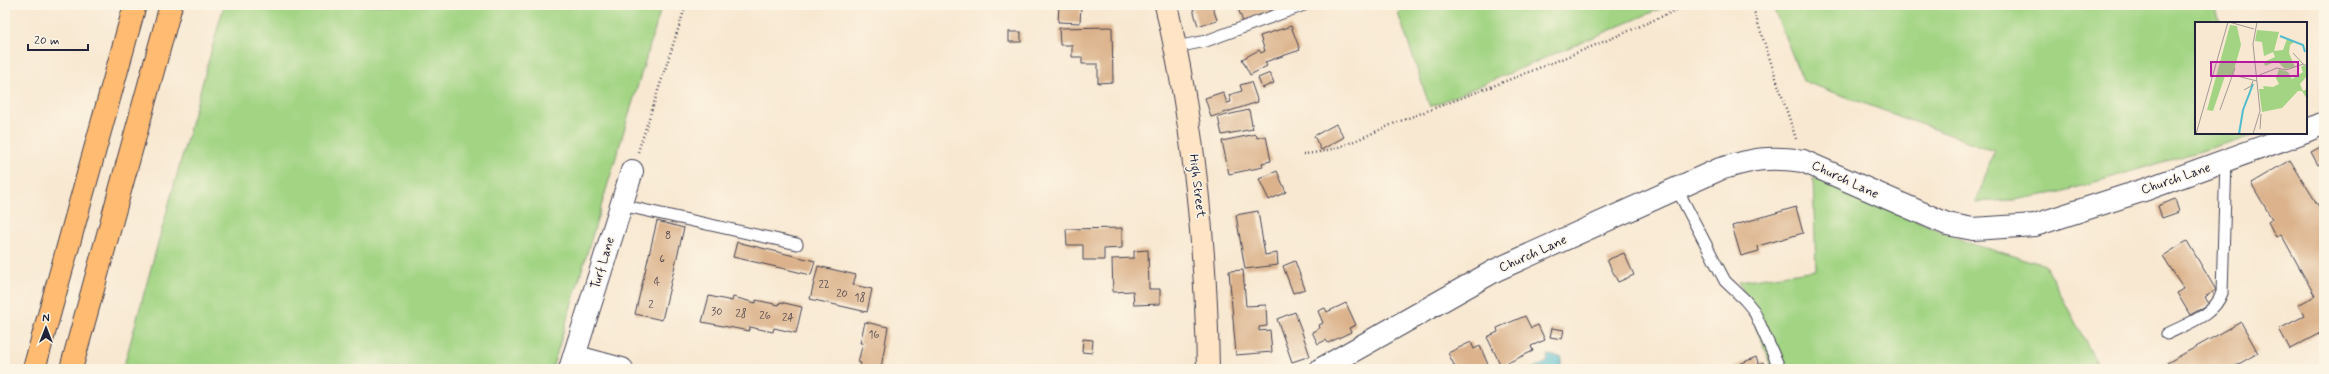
<svg xmlns="http://www.w3.org/2000/svg" width="2329" height="374" font-family="Mynerve,sans-serif">
  <rect width="100%" height="100%" fill="#fcf5e5"/>
  <filter id="ink" filterUnits="userSpaceOnUse"><feTurbulence type="fractalNoise" baseFrequency=".025" numOctaves="2"/><feDisplacementMap in="SourceGraphic" scale="8" xChannelSelector="R" yChannelSelector="G"/><feConvolveMatrix kernelMatrix="1 2 1 2 8 2 1 2 1" color-interpolation-filters="sRGB"/></filter>
  <filter id="wash" filterUnits="userSpaceOnUse"><feTurbulence type="fractalNoise" baseFrequency=".012" numOctaves="4" result="noise"/><feDisplacementMap in="SourceGraphic" scale="16" xChannelSelector="R" yChannelSelector="G"/><feGaussianBlur stdDeviation="0.9" result="paint"/><feColorMatrix in="noise" values="0 0 0 0 0 0 0 0 0 0 0 0 0 0 0 0 0 1.4 0 .05"/><feComposite in="paint" operator="in"/></filter>
  <g filter="url(#wash)">
    <rect width="100%" height="100%" fill="#f8e8d1"/>
    <!-- green -->
    <g fill="#a2d483" stroke="#627b5f">
      <polygon points="224,5 662,5 552,369 123,369"/>
      <polygon points="1416,5 1669,5 1430,107 1398,13"/>
      <polygon points="1772,5 2214,5 2219,23 2196,23 2196,133 2251,133 2252,136 2061,192 2013,200 1976,202 1994,151 1803,81"/>
      <polygon points="1813,178 1822,180 1969,243 2045,265 2100,369 1772,369 1739,281 1816,270"/>
    </g>
    <!-- water -->
    <polygon fill="#51bcce" stroke="#3a6f84" points="1548,355 1562,357 1560,369 1532,369 1547,362"/>
    <g id="blocks">
      <!-- building -->
      <g fill="#dbb28b">
        <polygon points="1059,5 1081,5 1080,23 1058,22"/>
        <polygon points="1204,5 1212,5 1217,20 1198,26 1193,9"/>
        <polygon points="1237,5 1271,5 1273,12 1243,22"/>
        <polygon points="1291,26 1300,50 1265,62 1267,66 1250,75 1242,59 1259,50 1261,53 1265,51 1260,36"/>
        <polygon points="1112,27 1113,82 1098,83 1098,64 1082,64 1082,57 1072,57 1072,45 1060,45 1059,28"/>
        <rect x="1009" y="32" width="12" height="10"/>
        <polygon points="1270,73 1274,83 1262,88 1258,78"/>
        <polygon points="1251,82 1258,102 1211,117 1205,98 1223,92 1227,103 1231,102 1229,95 1242,91 1240,85"/>
        <polygon points="1249,110 1253,129 1222,135 1218,117"/>
        <polygon points="1336,124 1344,137 1321,150 1314,136"/>
        <polygon points="1256,134 1257,138 1266,136 1271,161 1262,163 1263,167 1229,174 1222,141"/>
        <polygon points="2324,145 2324,162 2318,165 2311,152"/>
        <polygon points="2290,160 2324,215 2324,331 2290,349 2279,329 2304,316 2298,305 2315,296 2281,234 2276,237 2268,222 2272,219 2251,183"/>
        <polygon points="1277,171 1286,192 1269,200 1259,179"/>
        <polygon points="2175,199 2179,212 2162,218 2158,206"/>
        <polygon points="1796,207 1803,233 1758,246 1759,251 1741,256 1732,226"/>
        <polygon points="1258,211 1265,255 1277,253 1278,265 1245,269 1236,215"/>
        <polygon points="657,221 684,228 662,320 635,314"/>
        <polygon points="1122,228 1122,248 1104,249 1104,260 1083,260 1083,245 1067,245 1066,229"/>
        <polygon points="2187,241 2216,290 2205,297 2209,304 2190,315 2177,293 2184,289 2163,256"/>
        <polygon points="737,242 815,261 811,275 733,257"/>
        <polygon points="1148,250 1149,289 1160,289 1160,304 1134,305 1133,291 1113,292 1112,259 1134,258 1134,251"/>
        <polygon points="1624,253 1634,275 1618,282 1607,260"/>
        <polygon points="1295,261 1305,289 1293,293 1283,266"/>
        <polygon points="818,266 856,275 853,285 872,289 867,312 810,299"/>
        <polygon points="1243,270 1246,306 1266,305 1267,326 1259,327 1259,331 1270,330 1272,352 1236,355 1229,271"/>
        <polygon points="709,296 732,301 733,297 756,303 756,300 779,305 780,302 802,307 796,333 774,328 773,332 750,327 749,331 702,322"/>
        <polygon points="1346,303 1356,325 1349,328 1351,332 1328,343 1326,340 1318,344 1312,332 1320,328 1319,325 1323,323 1318,311 1325,308 1327,312"/>
        <polygon points="1295,312 1310,356 1292,362 1277,319"/>
        <polygon points="1525,316 1531,328 1538,325 1545,340 1531,346 1533,351 1501,366 1487,337 1498,332 1497,328"/>
        <polygon points="865,322 888,327 881,368 884,369 859,369 861,363 858,362 863,343 860,343"/>
        <polygon points="2241,322 2258,353 2230,369 2170,369 2167,363"/>
        <polygon points="1552,328 1564,330 1562,339 1550,337"/>
        <polygon points="1083,339 1093,340 1092,353 1082,352"/>
        <polygon points="1471,342 1474,349 1480,346 1490,369 1456,369 1448,353"/>
        <polygon points="1756,357 1759,364 1763,362 1766,369 1728,369"/>
      </g>
    </g>
  </g>
  <g filter="url(#ink)">
    <use href="#blocks" fill-opacity="0" stroke="#424052" stroke-width="1"/>
    <g fill="none" stroke-linecap="round" stroke-linejoin="round">
      <!-- lane casing -->
      <g stroke="#424052" stroke-width="13">
        <g id="lane">
          <polyline points="1176,47 1206,41 1304,5"/>
          <polyline points="1677,189 1725,281 1745,300 1754,311 1780,369"/>
          <polyline points="621,205 797,244"/>
          <path d="M2167,334C2188,323 2214,316 2222,293L2226,161"/>
        </g>
      </g>
      <!-- street casing -->
      <g stroke="#424052" stroke-width="24">
        <g id="street">
          <polyline points="2306,131 2324,123"/>
          <polyline points="574,356 622,369"/>
          <polyline points="570,369 632,171"/>
          <path d="M1321,369L1496,270L1720,169C1754,159 1767,156 1803,161L1947,224L1973,229L2035,225L2147,189L2301,133"/>
        </g>
      </g>
      <!-- secondary casing -->
      <g stroke="#424052" stroke-width="24">
        <path id="secondary" d="M1166,5C1194,125 1206,246 1208,369"/>
      </g>
      <!-- highway casing -->
      <g stroke="#424052" stroke-width="24">
        <g id="highway">
          <polyline points="34,369 135,5"/>
          <polyline points="71,369 171,5"/>
        </g>
      </g>
      <!-- path -->
      <g stroke="#424052" stroke-width="2.5" stroke-dasharray="1 3" stroke-linecap="butt">
        <polyline points="1752,5 1796,139"/>
        <polyline points="638,152 686,5"/>
        <path d="M1303,154C1340,152 1369,133 1403,120C1499,84 1594,48 1687,5"/>
      </g>
      <!-- lane -->
      <use href="#lane" stroke="#fff" stroke-width="11"/>
      <!-- street -->
      <use href="#street" stroke="#fff" stroke-width="22"/>
      <!-- secondary -->
      <use href="#secondary" stroke="#ffe4c6" stroke-width="22"/>
      <!-- highway -->
      <use href="#highway" stroke="#ffbb71" stroke-width="22"/>
    </g>
  </g>
  <g text-anchor="middle" dominant-baseline="central" stroke-width="3" stroke-linejoin="round" paint-order="stroke">
    <!-- number labels -->
    <g font-size="11" fill="#50464f">
      <text x="668" y="236">8</text>
      <text x="662" y="259">6</text>
      <text x="657" y="282">4</text>
      <text x="824" y="285">22</text>
      <text x="842" y="294">20</text>
      <text x="860" y="298">18</text>
      <text x="651" y="305">2</text>
      <text x="717" y="312">30</text>
      <text x="741" y="314">28</text>
      <text x="765" y="316">26</text>
      <text x="788" y="318">24</text>
      <text x="874" y="335">16</text>
    </g>
    <!-- street labels -->
    <g font-size="13" fill="#22223b" stroke="#fcf5e5">
      <text transform="translate(2176 179) rotate(-19)">Church Lane</text>
      <text transform="translate(1845 180) rotate(25)">Church Lane</text>
      <text transform="translate(1197 186) rotate(83)">High Street</text>
      <text transform="translate(1533 254) rotate(-24)">Church Lane</text>
      <text transform="translate(603 263) rotate(-73)">Turf Lane</text>
    </g>
  </g>
  <!-- overview -->
  <g transform="translate(2195 22)">
    <rect width="112" height="112" fill="#f8e8d1"/>
    <path d="M35,3L42,4L46,23L37,55L30,54L18,89L12,88ZM62,8L84,10L79,29L88,28L92,17L99,20L95,23L94,31L100,45L90,47L82,39L70,44L69,40L80,35L78,30L69,34L67,20L60,19ZM109,43L112,45V54L105,62L108,69L112,67V77L107,69H103L87,86L67,90L64,67H69L68,64L78,65L84,62L81,56L84,47L93,50L97,57L108,50L106,45Z" fill="#a2d483"/>
    <path fill="none" stroke="#51bcce" stroke-width="2" d="M85,14L108,23L110,30M44,112L48,88L58,62"/>
    <path fill="none" stroke="#a29995" stroke-width="1" d="M34,0L59,7M98,31L108,42M38,53L62,59M62,54L82,46L91,48L108,42L112,44M49,68L56,64L58,59M25,88L40,46M65,107L66,92M1,112L33,0M58,112L65,89L58,22L62,0"/>
    <path fill="#b5179e" fill-opacity="0.15" stroke="#b5179e" stroke-width="2" d="M16,40H103V54H16Z"/>
    <rect width="112" height="112" fill="none" stroke="#22223b" stroke-width="2"/>
  </g>
  <!-- margin -->
  <rect width="2329" height="374" fill="none" stroke="#fcf5e5" stroke-width="20"/>
  <!-- north arrow -->
  <g transform="translate(46 328)" stroke="#fcf5e5" stroke-width="3" paint-order="stroke">
  <path d="M0-3L7 15L0 10L-7 15Z" fill="#22223b"/>
  <text y="-6" font-size="11" font-weight="bold" text-anchor="middle" fill="#22223b">N</text>
  </g>
  <!-- scale -->
  <path d="M28 44v6h60v-6" fill="none" stroke="#22223b" stroke-width="2"/>
  <text x="34" y="44" font-size="12" fill="#22223b" stroke="#fcf5e5" stroke-width="3" paint-order="stroke">20 m</text>
</svg>
